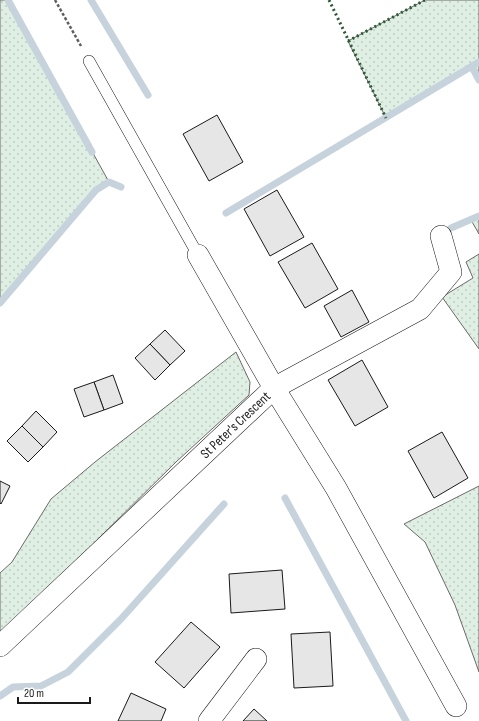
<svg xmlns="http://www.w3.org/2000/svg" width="479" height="721" font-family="'Sofia Sans Condensed',sans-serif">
  <defs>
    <pattern id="grass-dots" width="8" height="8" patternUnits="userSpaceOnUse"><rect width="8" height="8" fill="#e0efe3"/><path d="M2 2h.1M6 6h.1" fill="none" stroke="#c0ccc2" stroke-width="1.8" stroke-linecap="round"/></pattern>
  </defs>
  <rect width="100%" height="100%" fill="#fff"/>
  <!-- grass -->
  <g fill="url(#grass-dots)" stroke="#6a6a6a">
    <polygon points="0,0 8,0 109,182 96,190 0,303"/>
    <polygon points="425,0 479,0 479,80 471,67 386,118 348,41"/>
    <polygon points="479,216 479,234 471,220"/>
    <polygon points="479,254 479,349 442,297 473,278 466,262"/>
    <polygon points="236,352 250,382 249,395 176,462 0,636 0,573 12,562 51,499 95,462"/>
    <polygon points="479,486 479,672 455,605 425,542 404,524"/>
  </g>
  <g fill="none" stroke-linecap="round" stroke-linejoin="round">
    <!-- stream -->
    <g stroke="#c6d2dc" stroke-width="7">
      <polyline points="8,0 92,152"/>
      <polyline points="91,0 148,95"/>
      <polyline points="472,67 479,80"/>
      <polyline points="226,213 479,62"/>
      <polyline points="451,228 479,216"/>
      <polyline points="0,303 96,190 109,182 121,187"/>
      <polyline points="285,498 406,721"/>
      <polyline points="0,696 13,687 41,686 68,672 121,619 224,504"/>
    </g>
  </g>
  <!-- building -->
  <g fill="#e6e6e6" stroke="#1a1a1a">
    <polygon points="217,115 243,162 209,181 183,134"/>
    <polygon points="277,190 304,237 270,256 244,209"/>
    <polygon points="312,243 338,289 305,308 278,262"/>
    <polygon points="352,290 369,322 341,337 324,306"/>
    <polygon points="165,330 185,351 170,365 150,344"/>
    <polygon points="150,344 170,365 155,380 135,358"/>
    <polygon points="362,360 388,407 355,426 328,380"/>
    <polygon points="113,375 123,403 104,410 94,382"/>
    <polygon points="94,382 104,410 84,417 74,389"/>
    <polygon points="36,411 57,432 43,447 22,426"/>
    <polygon points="22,426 43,447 28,462 7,441"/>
    <polygon points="442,432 468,478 434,498 408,451"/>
    <polygon points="0,481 10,486 1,504 0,503"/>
    <polygon points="282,570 285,609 231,613 229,574"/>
    <polygon points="191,622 220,647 184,688 155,662"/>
    <polygon points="330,632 333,686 294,688 291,634"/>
    <polygon points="131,693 166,709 161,721 118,721"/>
    <polygon points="254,709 267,721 243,721"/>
  </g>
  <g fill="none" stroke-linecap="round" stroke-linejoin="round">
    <!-- service casing -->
    <g stroke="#1a1a1a" stroke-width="12">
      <polyline id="service" points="89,61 198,255"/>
    </g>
    <!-- minor casing -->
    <g stroke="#1a1a1a" stroke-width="22">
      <g id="minor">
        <polyline points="198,255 274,388 420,309 451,272 441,236"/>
        <path id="s1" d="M0,646L274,388L336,488L456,706"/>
        <polyline points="209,721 256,659"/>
      </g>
    </g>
    <!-- path -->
    <polyline stroke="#5f5f5f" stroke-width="2.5" stroke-dasharray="3 2" stroke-linecap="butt" points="55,0 81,46"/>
    <!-- service -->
    <use href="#service" stroke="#fff" stroke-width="11"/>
    <!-- minor -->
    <use href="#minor" stroke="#fff" stroke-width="21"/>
    <!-- hedge -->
    <g stroke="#2b5a34" stroke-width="3" stroke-dasharray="2 3" stroke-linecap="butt">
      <polyline points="329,0 386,118"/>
      <polyline points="348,41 425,0"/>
    </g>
  </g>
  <g text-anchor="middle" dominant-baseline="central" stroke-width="3" stroke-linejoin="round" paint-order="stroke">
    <!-- street labels -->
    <g font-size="14" fill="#1a1a1a" stroke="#fff">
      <text stroke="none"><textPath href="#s1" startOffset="323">St Peter's Crescent</textPath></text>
    </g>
  </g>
  <!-- scale -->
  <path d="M18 697v6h72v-6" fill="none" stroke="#1a1a1a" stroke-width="2"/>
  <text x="24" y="697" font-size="12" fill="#1a1a1a" stroke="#ffffff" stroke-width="3" paint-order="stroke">20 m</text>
</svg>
